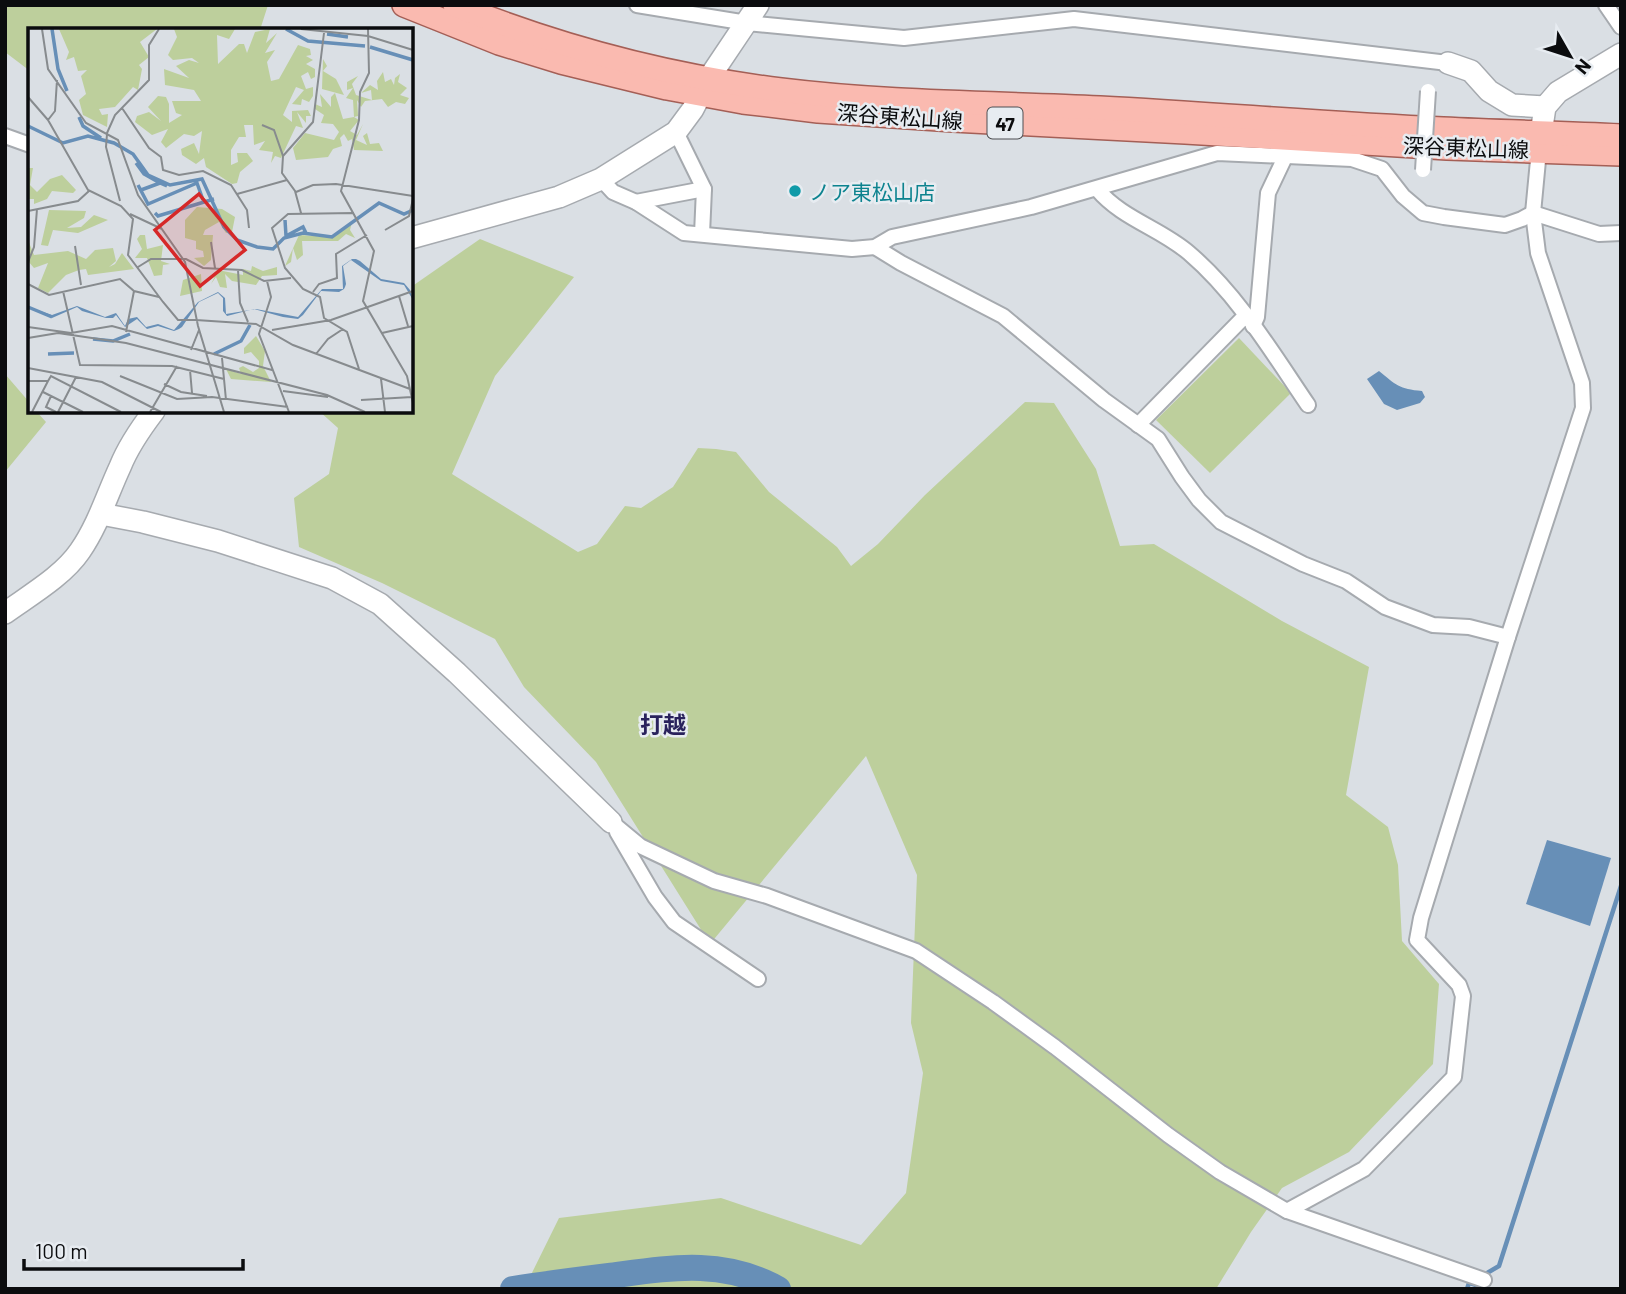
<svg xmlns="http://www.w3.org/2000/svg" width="1626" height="1294" font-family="Barlow,'Noto Sans JP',sans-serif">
  <rect width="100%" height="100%" fill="#dadfe4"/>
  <!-- green -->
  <g fill="#bdcf9c">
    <polygon points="5,5 268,5 260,30 30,30 30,71 5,52"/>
    <polygon points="480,239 574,277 495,376 452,474 578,552 597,544 625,506 641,508 673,487 698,448 716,449 736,452 769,492 837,547 851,566 878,544 925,495 1025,402 1054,403 1096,469 1120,546 1154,544 1282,621 1369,667 1346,795 1388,827 1398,865 1402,941 1439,984 1433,1064 1349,1152 1282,1188 1251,1232 1216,1289 524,1289 559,1218 721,1198 861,1245 906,1193 923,1073 911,1023 917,875 866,756 710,944 596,762 524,687 495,639 382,583 299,547 294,498 329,474 338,428 319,411 411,411 411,287"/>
    <polygon points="1239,338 1291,393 1210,473 1156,420"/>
    <polygon points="5,374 30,403 30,411 36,411 46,422 5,472"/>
  </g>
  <!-- water -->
  <g fill="#678fb7">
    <path d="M1379,371C1396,385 1399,389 1422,391L1425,397L1420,403L1397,410L1384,404L1367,379Z"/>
    <polygon points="1547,840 1611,858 1590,926 1526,904"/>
  </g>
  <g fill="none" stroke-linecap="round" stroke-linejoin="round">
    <!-- stream -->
    <g stroke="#678fb7" stroke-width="4.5">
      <polyline points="1482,1276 1499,1266 1621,886"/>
      <polyline points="1470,1283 1488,1289"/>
      <polyline points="1467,1289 1469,1283 1474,1280"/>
    </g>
    <!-- river -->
    <path stroke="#678fb7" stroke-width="26" d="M513,1289C545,1284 577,1280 609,1276C669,1268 722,1258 778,1289"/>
    <!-- street casing -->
    <g stroke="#a6aaaf" stroke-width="18">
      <g id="street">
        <polyline points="637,5 747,23 904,38 1074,19 1448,63"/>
        <polyline points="1606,5 1621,27"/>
        <polyline points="676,132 704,189 702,234"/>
        <polyline points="5,136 30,145"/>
        <polyline points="601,179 613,192 636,202 684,233 852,249 875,247 892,237 1031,207 1217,153 1352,159 1382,169 1403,196 1423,213 1444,217 1505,225 1522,219 1533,213 1599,234 1621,233"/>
        <path d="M1097,189C1122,219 1160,228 1189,253C1238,295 1272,352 1308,405"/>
        <polyline points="636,202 704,189"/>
        <polyline points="875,247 901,263 1003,316 1104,400 1158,439 1182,477 1199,500 1221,522 1303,564 1346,581 1385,607 1433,625 1469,627 1508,637"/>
        <polyline points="1253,326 1257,317 1268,193 1286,155"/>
        <polyline points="1138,425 1246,315"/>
        <polyline points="611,822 640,846 714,881 767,896 916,951 993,1002 1055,1047 1168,1135 1220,1172 1287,1211 1484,1280"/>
        <polyline points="617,832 655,897 674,922 758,979"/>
        <polyline points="1287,1211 1364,1169 1454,1077 1463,996 1459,985 1417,940 1421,918 1508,637 1583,408 1582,383 1538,253 1533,213 1539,150"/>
      </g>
    </g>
    <!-- secondary casing -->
    <g stroke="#a6aaaf" stroke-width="24">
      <g id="secondary">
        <polyline points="1448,63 1471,71 1489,91 1512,105 1545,107"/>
        <polyline points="1539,147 1545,107 1558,92 1621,54"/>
        <polyline points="411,238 559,197 601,179 676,132 693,109 709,78 758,5"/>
        <polyline points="101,514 143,522 218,541 332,578 380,604 457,673 611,822"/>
        <path d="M5,613C30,595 63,576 80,551C98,525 107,495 120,467C128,447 141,428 154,411"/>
      </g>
    </g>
    <!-- primary casing -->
    <g stroke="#a45f56" stroke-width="26">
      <g id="primary">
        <polyline points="404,5 499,43 561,62 667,88 743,102 818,111 953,120 1185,132 1447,148 1621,154"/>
        <path d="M455,5C559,47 669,76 781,90C886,103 994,103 1100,108C1214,114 1329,124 1443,129C1502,132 1562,133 1621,136"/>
      </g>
    </g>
    <!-- street -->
    <use href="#street" stroke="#fff" stroke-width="14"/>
    <!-- secondary -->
    <use href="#secondary" stroke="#fff" stroke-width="21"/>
    <!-- primary -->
    <use href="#primary" stroke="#fabab0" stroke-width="23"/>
    <!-- street-bridge casing -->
    <g stroke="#a6aaaf" stroke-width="18" stroke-linecap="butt">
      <polyline id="street-bridge" points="1423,170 1428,91"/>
    </g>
    <!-- street-bridge -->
    <use href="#street-bridge" stroke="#fff" stroke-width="14"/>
  </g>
  <!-- markers -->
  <circle fill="#0f9aa8" stroke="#e7ecf1" stroke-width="2.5" cx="795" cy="191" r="7"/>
  <g text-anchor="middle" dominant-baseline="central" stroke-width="5" stroke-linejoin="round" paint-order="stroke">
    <!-- shield labels -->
    <rect fill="#e7ecf1" stroke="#4d4f52" stroke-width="2" x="987.5" y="107.5" width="35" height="31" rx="5"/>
    <g font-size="19" font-weight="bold" fill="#0b0c0e">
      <text x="1005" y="123">47</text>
    </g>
    <!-- street labels -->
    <g font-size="21" fill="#0b0c0e" stroke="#e7ecf1">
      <text transform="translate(900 116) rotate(4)">深谷東松山線</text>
      <text transform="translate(1466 147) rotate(2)">深谷東松山線</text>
    </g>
    <!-- culture labels -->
    <g font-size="21" fill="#0d838f" stroke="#e7ecf1" text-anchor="start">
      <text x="809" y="191">ノア東松山店</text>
    </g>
    <!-- neighbourhood labels -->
    <g font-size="23" font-weight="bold" fill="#29225c" stroke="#e7ecf1">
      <text x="663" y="724">打越</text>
    </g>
  </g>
  <!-- overview -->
  <g transform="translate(28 28)">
    <rect width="385" height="385" fill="#dadfe4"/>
    <path d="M31,1H129L112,14L121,29L111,37L114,41L110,62L105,59L87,79L71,81L74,87L80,86L79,99L55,87L51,72L58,66L53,48L59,42L50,43L46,29L38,32L41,24ZM146,1H207L201,11L189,7L190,36L211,16H216L219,25L227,4L242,1L238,15L249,5L237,25L247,22L239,34L243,53L251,51L270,17L282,21L283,27L278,28L285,32L278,36L287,41V49L283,51L280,44L273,48L278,61L285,59V68L281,74L274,71L273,77L264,76L276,62L268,59L255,87L264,94V83L280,82L283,88H278V95L269,84L275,100L268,98L253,130L247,128L243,135L245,124L231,122L237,113L226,117L225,97H216L218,109H211L203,122V137L210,134L209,125H219L225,133L212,144L209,155L204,156L178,139L176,130L168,136L154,127L153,121L166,115L171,126L174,103L166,108L156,106L138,120L133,114L140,101L124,107L107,94L109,88L121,84L133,93L120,79L130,68L138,69L141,76V95L154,87L148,85L144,73H173L166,62L137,57L136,41L161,50L148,38L161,32L171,35L164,30L145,32L140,27L149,9ZM295,31L299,38L295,43L308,51L316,67L294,61ZM355,44L357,54L363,51L366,57L367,50L372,46L370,54L379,60L372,67L381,70L377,76L368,74L360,79L354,71L337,73L333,79L329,72L330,88L326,89L331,92L322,103L329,107L335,96L328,112L339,117L335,108L339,105L342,116L351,115L355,123L326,122L324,111L320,113L316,106L312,110L314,118L305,121L300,129L268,132L265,120L277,105L306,112L311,104L305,96L293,95L296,87L287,81V76L294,79L292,66L303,79V69L307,65L315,91L326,89L325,72L318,70L325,60L319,62V54L330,48L324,56L328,67L344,72L343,62L333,65L342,57L350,62L349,53ZM1,140H5L2,157L9,164L22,151L34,147L48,162L45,165L24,163L19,171L6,176V171H0ZM169,179L194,181L207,189L204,204L198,205L191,194L177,202L175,207H185L183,232L176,238L166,230L176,229L175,223L168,221V213L157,210V192ZM21,182L58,183L56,190L39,200L53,199L66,187L80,192L50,205L25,202L20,218L13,217ZM324,194L322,202L327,210L318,206L310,213H274L275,227L269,232L265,220L263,234L257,238L271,207L305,209ZM112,207H117L119,221L135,217L133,233L142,236L135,237L134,247L126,248L119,230H107L114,221L109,211ZM0,212L6,227L40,223L58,231L67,222L85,220L88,233L81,239L87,236L94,225L106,241L60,247L58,241L51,242L38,247L20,265L10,260L20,235L6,240L0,233ZM224,238L235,243L249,239V247L234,248L228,257L204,253L197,246L199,260L192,259L188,249L183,256L190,242L215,247V241L223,243ZM173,246L174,263L152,268L155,252ZM228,308L237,323L235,338L243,354L203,351L198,341L213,346L211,340L215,338L225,344L231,340V333L223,324L216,326V320Z" fill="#bdcf9c"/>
    <path d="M324,231H328L332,233L353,251L376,255L382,262L385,272L376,257L353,253L323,232L315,238L318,256L317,259L316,261L311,264L293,263L275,287L270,291L255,289L226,281L199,288L195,283V270L190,265L171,274L154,299L151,301L146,303L130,298L119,301L109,291L97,299L88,287L85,290H78L54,283L49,279L24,290L0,279L24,287L49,278L77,289L88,285L97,298L100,291L109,289L118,299L130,296L146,302L170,274L190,264L197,270L198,286L228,281L270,289L294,261H315L314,238Z" fill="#678fb7"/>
    <path fill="none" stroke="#678fb7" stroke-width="3.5" d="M24,1L30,41L39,63M258,1L280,13L337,18M299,6L320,9M342,19L385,32M51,89L55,98L73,110M0,98L35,115L60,108L86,115L105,126L120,147L142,157L174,151L196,199L209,212L229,219L245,221L256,210L275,205L304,209L351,175L376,186L385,182M108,135L116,146L132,155M110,157L120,176L169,155L175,172M113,162L132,155L139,158M127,185L130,188L186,171M257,192L258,208L275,199L278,205M0,279L24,289M65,311L85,313L102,306M20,326L46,325M186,326L213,313L222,297"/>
    <path fill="none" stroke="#878b8e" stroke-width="2" d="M14,1L20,41L58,95L90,112L110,167L157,234L170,298L196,384M273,1L340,8L385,22M340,1L341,45L332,64L331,92L313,163L346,223L335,273L379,348L385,375M0,69L20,92M94,80L121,120L133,129L135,142L151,147L175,143L203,157L219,182L221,200M20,92L60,162L93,178L105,191L100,227L135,274L150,292H168M20,92L27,83L29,52M234,97L246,102L255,128L254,145L267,163L273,185M79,105L87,87L121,52V17L131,1M79,106L78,119L92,173M255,128L285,94L296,5M268,164L285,157L308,156L385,168M209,166L259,152M0,183L50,173L61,163M326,185L260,186L244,200L257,240L275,261L292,269L296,290L319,304L331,341M102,186L134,201M357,202L381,188L385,171M183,214L187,240M47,218L53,257M0,234L6,219L9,181M110,239L123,231H158L175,240L214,242L236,253L263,250M210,242L212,275L220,294M239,253L243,269L231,306L261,384M0,256L21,267L92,251L106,263L131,269M35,263L52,337L144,338L196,351M285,264L291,256L309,250L308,226L339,207M371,268L380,298M168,292L228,296L265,317L382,361M0,299L43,305L84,298L244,342M244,302L303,292L385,263M98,304L106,263M354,305L385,298M0,310L30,305L98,315L299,367L337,384M163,322L171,302M288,326L300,311L315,301M194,330L198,372M0,340L74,354L133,384M162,342L164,365M92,348L149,371L184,369L260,379M353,351L357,384M0,353H20L23,348L93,384M136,356L153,364L179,368M255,363L300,369M15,364L55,384M23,368L18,379L28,384M333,372L384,369M4,384L20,353M30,384L48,349M122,384L149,338"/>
    <path fill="#d62828" fill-opacity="0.15" stroke="#d62828" stroke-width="3.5" d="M171,166L217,222L172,258L127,202Z"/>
    <rect width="385" height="385" fill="none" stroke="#0b0c0e" stroke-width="3.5"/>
  </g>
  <!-- border -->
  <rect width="1626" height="1294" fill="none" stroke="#0b0c0e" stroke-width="14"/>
  <!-- north arrow -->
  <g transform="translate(1570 56) rotate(129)" stroke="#e7ecf1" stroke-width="5" paint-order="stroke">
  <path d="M0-5L12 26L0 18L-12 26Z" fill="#0b0c0e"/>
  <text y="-10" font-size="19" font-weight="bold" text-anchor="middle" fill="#0b0c0e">N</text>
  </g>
  <!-- scale -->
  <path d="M24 1259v10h219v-10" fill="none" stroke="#0b0c0e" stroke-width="3.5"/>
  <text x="35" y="1259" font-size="21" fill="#0b0c0e" stroke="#e7ecf1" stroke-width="5" paint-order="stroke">100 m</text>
</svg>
